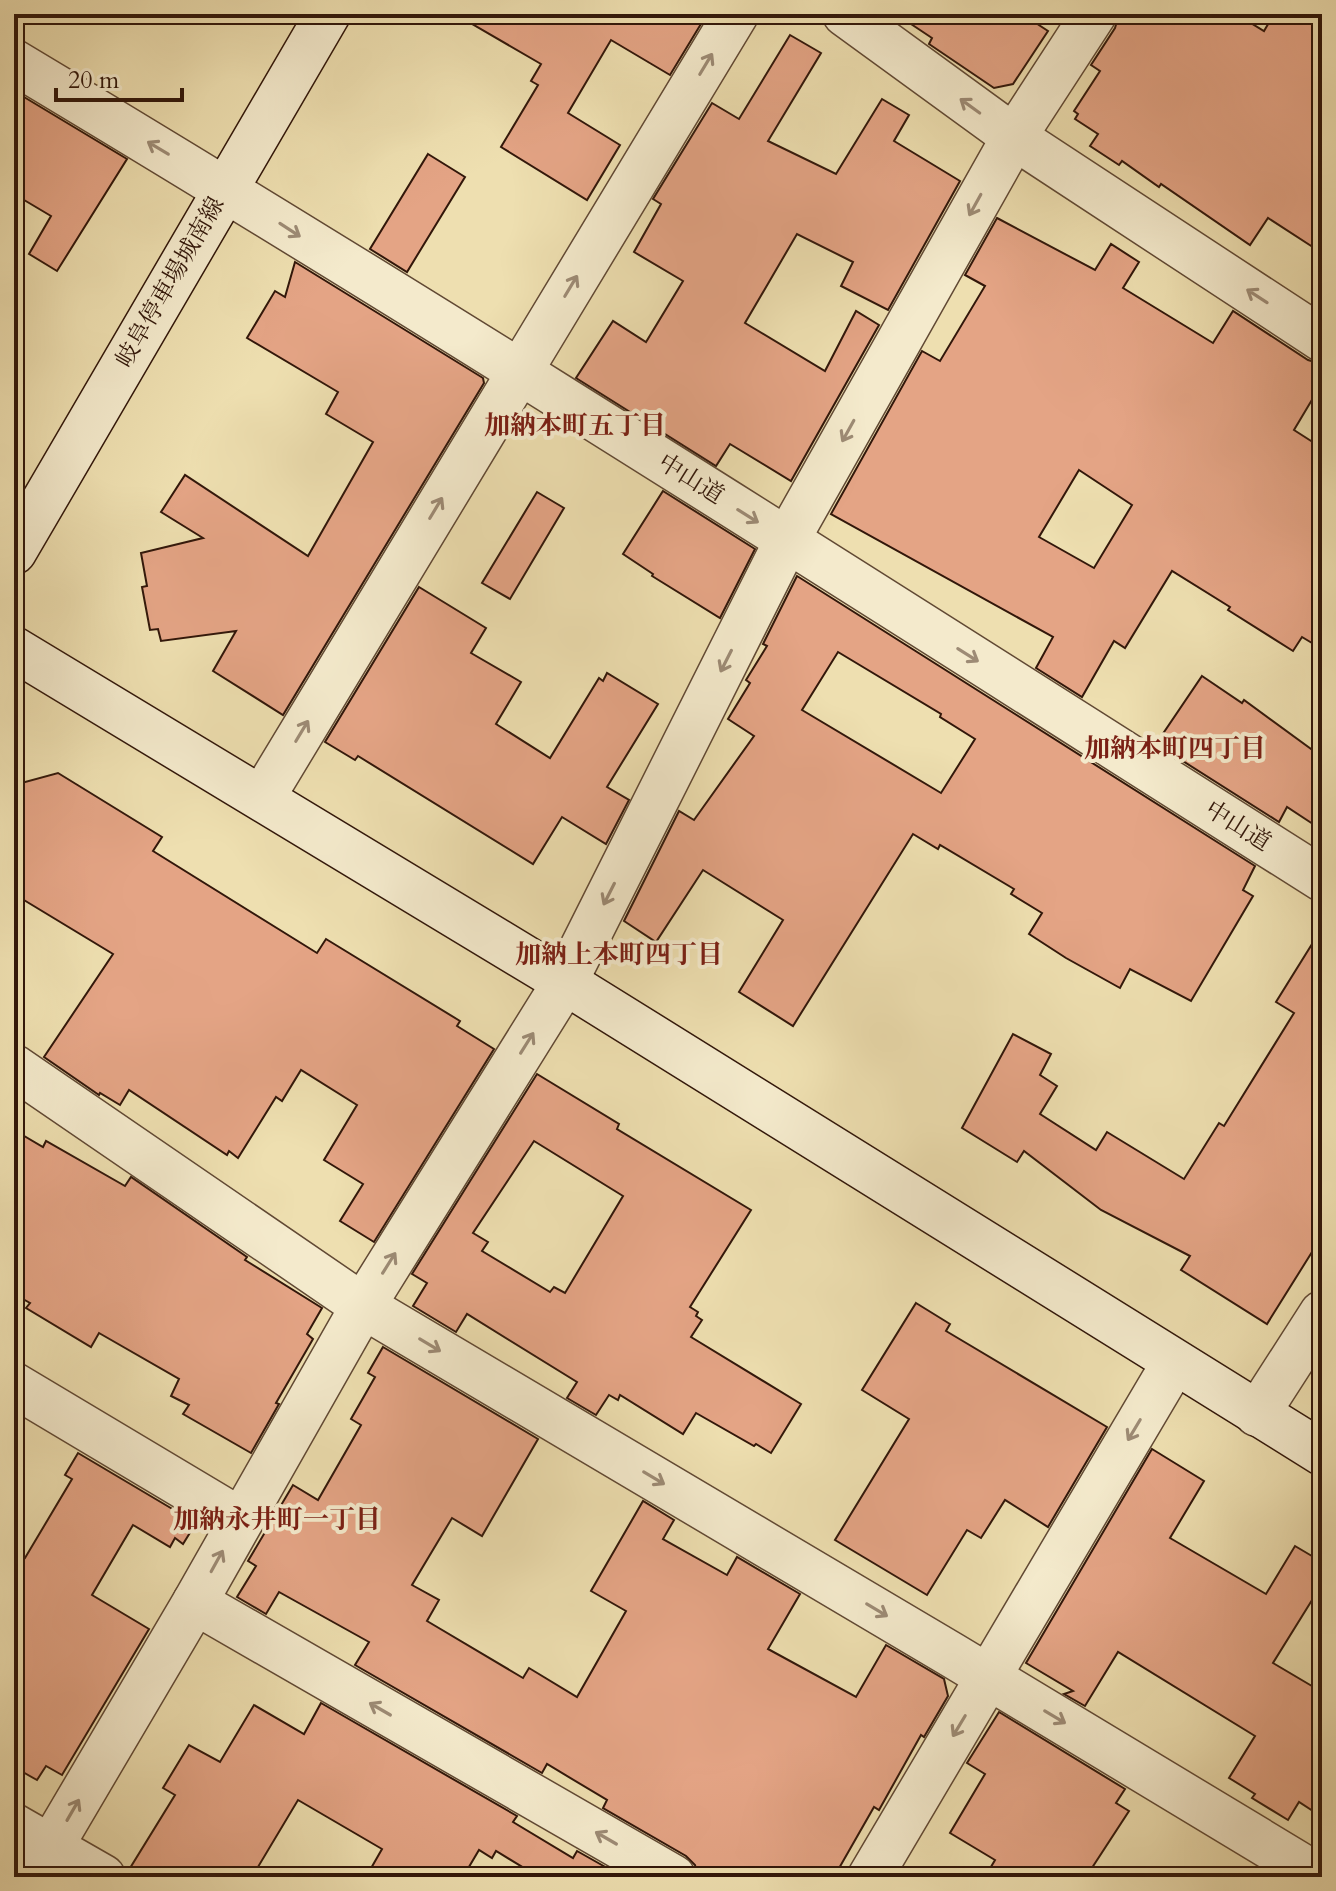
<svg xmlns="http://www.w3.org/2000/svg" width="1336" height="1891" font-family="Cardo,'Noto Serif JP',serif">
  <rect width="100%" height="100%" fill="#eedfb0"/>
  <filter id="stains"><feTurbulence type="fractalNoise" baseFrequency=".0025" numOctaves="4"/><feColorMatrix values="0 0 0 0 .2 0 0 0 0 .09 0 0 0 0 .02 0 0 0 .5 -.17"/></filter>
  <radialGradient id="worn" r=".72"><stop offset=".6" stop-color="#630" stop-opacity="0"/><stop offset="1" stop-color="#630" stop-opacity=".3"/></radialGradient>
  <!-- building -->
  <g fill="#e4a485" stroke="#32170a" stroke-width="2" fill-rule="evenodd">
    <polygon points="455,14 707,14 670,75 611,40 568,113 620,145 587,200 501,147 538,85 531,81 541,64"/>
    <polygon points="896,14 1022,14 1048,31 1013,84 994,88 929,44 932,38"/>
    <polygon points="1119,14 1236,14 1264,31 1274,14 1322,14 1322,253 1268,218 1250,245 1161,184 1159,187 1122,161 1119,165 1090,146 1098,134 1075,119 1078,114 1074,111 1100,71 1091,65 1115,28"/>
    <polygon points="790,35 821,53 768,141 836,174 882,99 909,115 894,141 960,181 888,310 841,286 853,262 797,234 745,323 825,371 856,311 879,325 791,481 730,444 716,466 576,378 613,321 646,342 683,281 634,252 661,204 653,199 712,103 739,119"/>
    <polygon points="14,91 127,159 57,271 29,254 51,216 14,194"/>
    <polygon points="428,154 465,177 407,272 370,249"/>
    <path d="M997,218L1095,270L1111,244L1139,262L1123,288L1213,343L1233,311L1308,360L1322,364V383L1294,430L1322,448V649L1302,637L1293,651L1228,610L1230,607L1172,571L1125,648L1114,641L1082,697L1036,668L1053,637L831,514L922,351L940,361L985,286L965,275ZM1079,470L1132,505L1094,568L1039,537Z"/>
    <polygon points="295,262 483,378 484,383 283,715 213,671 236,631 161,641 158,629 150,630 142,587 147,586 141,553 203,538 161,512 185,475 308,556 373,442 326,414 338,392 247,338 275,291 285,297"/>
    <polygon points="663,491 755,549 720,618 652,576 653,574 623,554"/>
    <polygon points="537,492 564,508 510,599 482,583"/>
    <path d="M797,576L1255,866L1243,890L1253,896L1191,1001L1130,969L1120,988L1066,958L1029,934L1042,913L1011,894L1014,889L940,845L938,849L913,834L793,1026L739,992L783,920L703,870L656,942L624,921L679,811L694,820L754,736L728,719L750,683L746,680L767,646L763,644ZM838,652L941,714L940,717L975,739L941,793L802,710Z"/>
    <polygon points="419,587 486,628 471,653 521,682 496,724 550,758 599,678 603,681 607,673 658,704 607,787 629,800 606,844 562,817 533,864 358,756 355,760 325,742"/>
    <polygon points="1202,676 1242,703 1244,700 1322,757 1322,830 1287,807 1279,822 1156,744"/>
    <polygon points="58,773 162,837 153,851 317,953 326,939 460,1021 457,1026 494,1049 374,1242 340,1221 363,1184 324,1160 357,1105 301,1070 282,1101 276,1097 238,1158 229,1151 227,1155 129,1090 120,1105 100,1093 99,1095 44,1057 113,954 14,894 14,785"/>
    <polygon points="1322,928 1322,1236 1267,1324 1181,1270 1190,1256 1101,1210 1024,1151 1017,1162 962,1128 1013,1034 1051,1054 1040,1075 1057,1086 1040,1114 1096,1150 1107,1132 1184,1179 1219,1123 1224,1126 1294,1013 1276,1002"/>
    <path d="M537,1074L619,1124L617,1129L751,1210L690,1307L698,1312L696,1316L702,1320L691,1337L801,1404L771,1453L756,1444L754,1446L696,1413L683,1434L620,1395L618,1400L609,1395L596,1415L567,1398L577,1382L467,1314L456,1332L413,1306L427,1283L412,1274ZM534,1141L623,1196L565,1293L554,1287L550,1292L482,1251L488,1242L473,1233Z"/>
    <polygon points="14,1130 43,1147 46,1141 125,1186 131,1177 247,1257 245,1260 322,1308 307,1334 313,1339 276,1403 279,1404 251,1453 183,1414 189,1405 171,1396 179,1379 99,1333 91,1347 26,1308 30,1303 14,1294"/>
    <polygon points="916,1303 950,1324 946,1331 1107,1427 1048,1527 1005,1500 981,1538 967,1530 927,1595 835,1540 909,1419 862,1390"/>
    <polygon points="383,1347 538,1439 482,1536 452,1518 412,1585 439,1600 427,1621 523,1678 529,1668 577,1697 626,1611 591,1591 643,1501 674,1520 663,1539 727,1575 737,1557 800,1594 768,1649 856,1697 886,1645 944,1679 948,1696 924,1737 921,1735 879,1810 874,1807 834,1877 698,1877 695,1865 686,1856 603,1808 607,1800 547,1764 542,1773 355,1665 369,1642 279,1592 266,1614 237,1597 256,1566 248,1561 293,1485 318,1500 361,1425 351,1419 375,1377 368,1373"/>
    <polygon points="1152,1449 1204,1481 1170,1538 1266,1594 1295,1546 1322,1562 1322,1584 1273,1663 1322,1692 1322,1817 1299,1802 1288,1820 1252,1798 1255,1794 1229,1778 1255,1736 1118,1652 1085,1706 1064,1694 1073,1691 1026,1663"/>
    <polygon points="78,1453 196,1523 183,1544 175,1538 170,1547 133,1525 92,1595 149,1629 62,1775 46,1766 37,1780 14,1767 14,1552 25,1558 72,1479 65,1475"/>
    <polygon points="321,1703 517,1816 513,1822 573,1858 577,1851 623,1877 539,1877 496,1851 492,1858 479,1850 463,1877 366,1877 382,1849 298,1800 252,1877 128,1877 127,1873 175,1795 163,1788 189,1745 220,1762 254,1705 304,1734"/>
    <polygon points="999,1712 1125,1789 1116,1803 1129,1811 1086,1877 985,1877 995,1860 950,1833 985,1774 967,1763"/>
  </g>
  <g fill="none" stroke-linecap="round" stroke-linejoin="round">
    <!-- street casing -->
    <g stroke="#614934" stroke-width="47">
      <g id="street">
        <polyline points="845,14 1014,137 1322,339"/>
        <path d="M14,62C455,326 888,604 1322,879"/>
        <polyline points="262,798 736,14"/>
        <polyline points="14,1067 363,1306 952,1655 1320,1877"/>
        <polyline points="14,1385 240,1520"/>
        <polyline points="1257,1414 1322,1313"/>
        <polyline points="195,1602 673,1877"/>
        <polyline points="14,1826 103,1877"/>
        <polyline points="33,1877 195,1602 363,1306 565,982 787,540 1014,137 1094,14"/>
        <polyline points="870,1877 1174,1363"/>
      </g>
    </g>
    <!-- secondary casing -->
    <g stroke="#32170a" stroke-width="47">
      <g id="secondary">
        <polyline points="14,552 328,14"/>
        <polyline points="14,649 565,982 1322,1453"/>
      </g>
    </g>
    <!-- street -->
    <use href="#street" stroke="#f4eacc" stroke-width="44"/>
    <!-- secondary -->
    <use href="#secondary" stroke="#f4eacc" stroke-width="44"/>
  </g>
  <!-- one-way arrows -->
  <defs><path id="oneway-shaft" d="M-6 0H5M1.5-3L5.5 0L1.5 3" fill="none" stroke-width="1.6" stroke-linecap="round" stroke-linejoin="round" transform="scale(2)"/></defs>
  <g stroke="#9d8b75">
    <use href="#oneway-shaft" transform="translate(706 64) rotate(-59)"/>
    <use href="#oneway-shaft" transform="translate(970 106) rotate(-144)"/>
    <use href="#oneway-shaft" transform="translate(158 148) rotate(-149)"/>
    <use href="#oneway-shaft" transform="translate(975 205) rotate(119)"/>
    <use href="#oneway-shaft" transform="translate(290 230) rotate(33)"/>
    <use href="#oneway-shaft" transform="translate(571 286) rotate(-59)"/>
    <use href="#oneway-shaft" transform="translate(1257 296) rotate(-147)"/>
    <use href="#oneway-shaft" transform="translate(848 431) rotate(119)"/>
    <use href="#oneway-shaft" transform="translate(436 508) rotate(-59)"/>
    <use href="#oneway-shaft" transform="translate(748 516) rotate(32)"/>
    <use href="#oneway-shaft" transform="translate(968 655) rotate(32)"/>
    <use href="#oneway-shaft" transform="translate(726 661) rotate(117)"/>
    <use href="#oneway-shaft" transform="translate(302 731) rotate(-59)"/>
    <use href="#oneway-shaft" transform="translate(609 894) rotate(117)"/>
    <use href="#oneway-shaft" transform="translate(527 1043) rotate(-58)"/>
    <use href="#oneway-shaft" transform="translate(389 1263) rotate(-58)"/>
    <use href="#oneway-shaft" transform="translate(430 1345) rotate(31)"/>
    <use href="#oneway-shaft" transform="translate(1134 1430) rotate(121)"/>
    <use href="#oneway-shaft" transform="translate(654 1478) rotate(31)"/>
    <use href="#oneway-shaft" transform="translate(217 1561) rotate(-61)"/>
    <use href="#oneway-shaft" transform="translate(877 1610) rotate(31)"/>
    <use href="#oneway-shaft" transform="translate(380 1709) rotate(-150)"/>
    <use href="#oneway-shaft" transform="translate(1055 1717) rotate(31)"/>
    <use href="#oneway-shaft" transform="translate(959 1726) rotate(121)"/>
    <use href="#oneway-shaft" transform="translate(73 1810) rotate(-60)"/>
    <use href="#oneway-shaft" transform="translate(606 1838) rotate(-150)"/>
  </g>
  <g text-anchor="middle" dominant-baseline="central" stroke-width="8" stroke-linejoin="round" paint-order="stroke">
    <!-- street labels -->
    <g font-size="24" fill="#32170a" stroke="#f4eacc">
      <text transform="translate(170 282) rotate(-60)">岐阜停車場城南線</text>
      <text transform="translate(691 479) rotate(32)">中山道</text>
      <text transform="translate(1238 826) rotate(32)">中山道</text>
    </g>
    <!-- neighbourhood labels -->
    <g font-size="26" font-weight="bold" fill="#7a1f14" stroke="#f4eacc">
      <text x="575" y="425">加納本町五丁目</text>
      <text x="1175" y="748">加納本町四丁目</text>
      <text x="619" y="954">加納上本町四丁目</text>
      <text x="277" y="1519">加納永井町一丁目</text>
    </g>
  </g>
  <!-- margin -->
  <rect width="1336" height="1891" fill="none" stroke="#eedfb0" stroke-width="48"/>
  <rect x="16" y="16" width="1304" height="1859" fill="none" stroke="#32170a" stroke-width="4"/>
  <rect x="24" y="24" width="1288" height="1843" fill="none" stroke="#32170a" stroke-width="2"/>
  <!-- scale -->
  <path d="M56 88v12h126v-12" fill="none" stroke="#32170a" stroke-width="4"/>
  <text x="68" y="88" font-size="24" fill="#32170a" stroke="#f4eacc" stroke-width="6" paint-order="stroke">20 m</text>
  <rect width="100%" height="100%" filter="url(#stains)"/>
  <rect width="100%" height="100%" fill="url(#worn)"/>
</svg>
